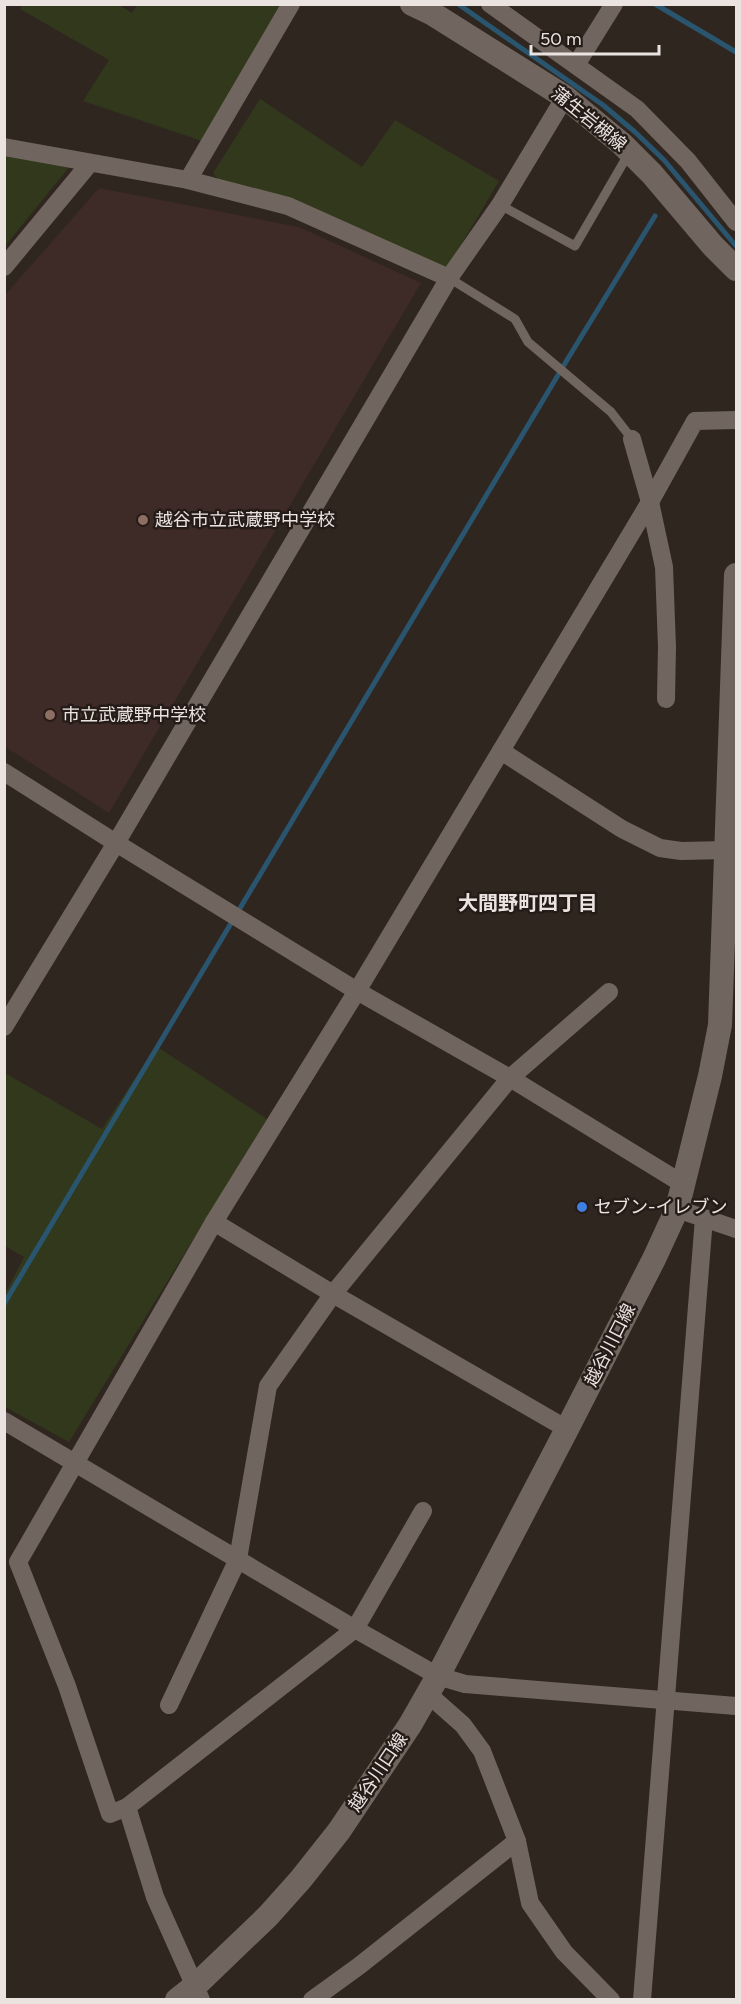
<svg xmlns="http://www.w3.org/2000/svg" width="741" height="2004" font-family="Figtree,'Noto Sans JP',sans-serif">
  <rect width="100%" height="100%" fill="#2f2620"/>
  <!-- education -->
  <polygon fill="#3e2a26" points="99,188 299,227 421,283 109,813 4,746 5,295"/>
  <!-- green -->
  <g fill="#32381b">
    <polygon points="22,4 117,4 132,13 137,5 282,5 202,141 83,101 109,60 20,9"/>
    <polygon points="260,99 362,167 395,120 499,181 446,270 223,185 213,173"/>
    <polygon points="5,155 70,166 5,246"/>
    <polygon points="156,1046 267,1119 69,1442 5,1407 5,1294 24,1257 5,1246 5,1073 102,1129"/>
  </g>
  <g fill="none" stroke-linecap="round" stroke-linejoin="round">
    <!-- stream -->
    <g stroke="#2a556e" stroke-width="5">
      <polyline points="458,4 603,105 635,132 664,160 736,246"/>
      <polyline points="655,4 736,52"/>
      <polyline points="4,1304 567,360 655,216"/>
    </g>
    <!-- service -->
    <g stroke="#71665f" stroke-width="9">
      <polyline points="500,205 575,246 629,153"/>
      <polyline points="449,278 515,319 528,342 611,412 632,439"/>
    </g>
    <!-- minor -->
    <g stroke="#71665f" stroke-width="18">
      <polyline points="490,4 637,109 688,161 736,222"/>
      <polyline points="576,65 614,4"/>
      <polyline points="4,147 188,180 288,206 449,278"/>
      <polyline points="188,180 291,4"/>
      <polyline points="4,267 90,163"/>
      <polyline points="632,439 650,502 664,567 667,647 666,699"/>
      <polyline points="501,751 622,829 660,848 681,851 726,850"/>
      <polyline points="4,772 116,843 357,991 510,1078 683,1184"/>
      <polyline points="4,1027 116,843 449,278 500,205 565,97"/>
      <polyline points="677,1209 736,1229"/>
      <polyline points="214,1222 333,1294 567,1429"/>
      <polyline points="4,1421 355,1629 438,1676 465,1684 736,1706"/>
      <polyline points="423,1511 355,1629 127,1807 110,1814 67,1686 18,1562 214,1222 357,991 650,502 695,421 736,420"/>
      <polyline points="428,1694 463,1725 482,1751 517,1841 530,1903 564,1952 611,2000"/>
      <polyline points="169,1705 238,1559 268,1386 333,1294 510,1078 609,992"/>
      <polyline points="127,1807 155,1897 201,2000"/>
      <polyline points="312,2000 359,1966 517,1841"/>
      <polyline points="642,2000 704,1218"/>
    </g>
    <!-- secondary -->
    <g stroke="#71665f" stroke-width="24">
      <polyline points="412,4 433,14 565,97 622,144 652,174 713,246 736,269"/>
      <polyline points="177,2000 196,1985 268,1916 301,1879 339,1831 410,1725 438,1676 567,1429 654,1259 677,1209 710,1076 720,1025 736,575"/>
    </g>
  </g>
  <!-- markers -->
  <g fill="#8d6e63" stroke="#261c17" stroke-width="2">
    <circle cx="143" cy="520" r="6"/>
    <circle cx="50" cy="715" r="6"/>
  </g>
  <circle fill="#3f7fe0" stroke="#261c17" stroke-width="2" cx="582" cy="1207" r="6"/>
  <g text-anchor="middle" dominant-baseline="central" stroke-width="5" stroke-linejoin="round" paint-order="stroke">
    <!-- street labels -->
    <g font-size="18" fill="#eae3e0" stroke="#261c17">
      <text transform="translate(589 119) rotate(39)">蒲生岩槻線</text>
      <text transform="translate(610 1345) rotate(-63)">越谷川口線</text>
      <text transform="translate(378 1772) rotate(-56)">越谷川口線</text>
    </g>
    <!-- poi labels -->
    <g font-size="18" fill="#eae3e0" stroke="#261c17" text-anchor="start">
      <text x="155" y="520">越谷市立武蔵野中学校</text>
      <text x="62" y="715">市立武蔵野中学校</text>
      <text x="594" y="1207">セブン-イレブン</text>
    </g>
    <!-- neighbourhood labels -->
    <g font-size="20" font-weight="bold" fill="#eae3e0" stroke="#261c17">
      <text x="528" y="903">大間野町四丁目</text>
    </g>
  </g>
  <!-- border -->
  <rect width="741" height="2004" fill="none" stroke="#eae3e0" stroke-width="12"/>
  <!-- scale -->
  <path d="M531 45v9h128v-9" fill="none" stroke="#eae3e0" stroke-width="3"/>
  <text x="540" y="45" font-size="18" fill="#eae3e0" stroke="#261c17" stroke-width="4.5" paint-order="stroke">50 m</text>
</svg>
